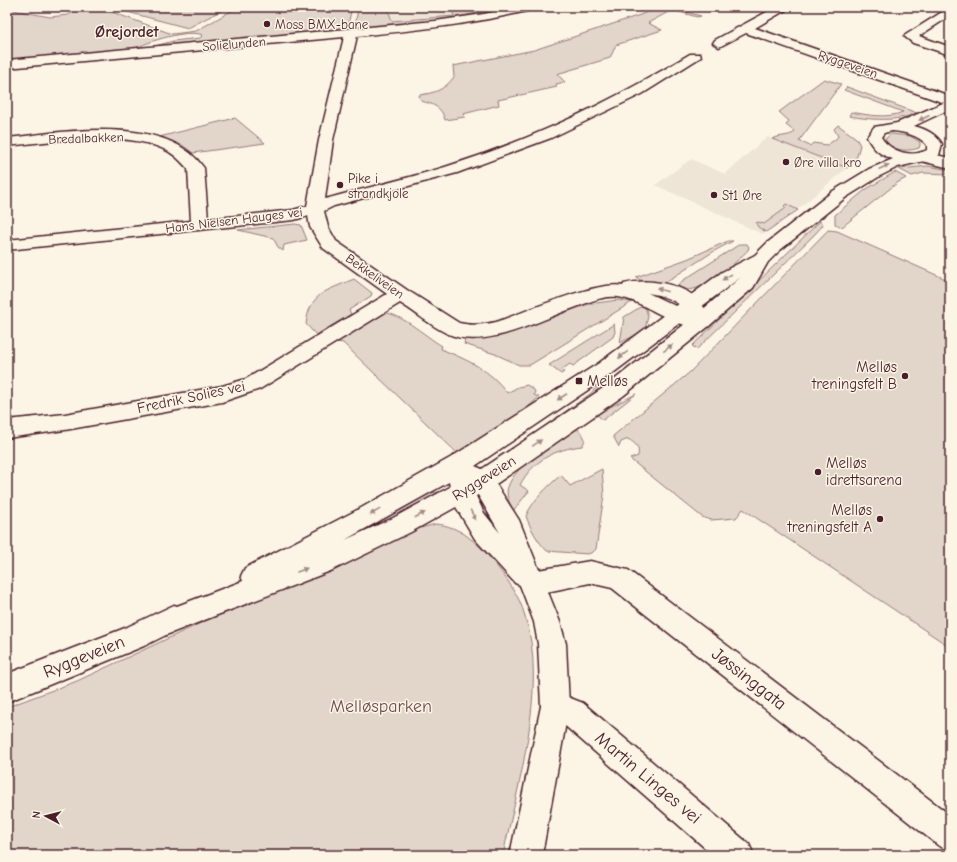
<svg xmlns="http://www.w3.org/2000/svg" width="957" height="862" font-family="'Comic Neue',sans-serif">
  <rect width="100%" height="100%" fill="#fcf5e5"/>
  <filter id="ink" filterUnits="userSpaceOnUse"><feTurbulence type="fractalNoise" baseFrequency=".025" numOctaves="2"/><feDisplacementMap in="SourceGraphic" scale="8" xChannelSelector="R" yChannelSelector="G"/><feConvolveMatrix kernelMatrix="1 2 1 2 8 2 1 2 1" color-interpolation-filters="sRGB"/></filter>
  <g filter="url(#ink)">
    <!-- built -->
    <g fill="#eee5d7">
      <polygon points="387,7 472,7 452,9 455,15 392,21"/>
      <polygon points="767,137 847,168 797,210 762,234 655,185 691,159 725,174"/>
    </g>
    <!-- green -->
    <g fill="#e2d5ca" stroke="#967a7a">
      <path d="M7,7L18,11L50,17L68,15L83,7H108L109,11L172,34L196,31L238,7H352L348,25L340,26L338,29L148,48L173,41L200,38L203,35C187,29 149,41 134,49L7,60Z"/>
      <polygon points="114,7 228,7 188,28 112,8"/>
      <polygon points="358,7 387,7 392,21 454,16 452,9 477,7 492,10 437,21 355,28"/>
      <path d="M659,7H668L701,16L697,17L672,10L648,23L662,30L616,45L610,58L557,74L565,82L556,84L557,87L498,100L499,105L463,114L465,117L445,120C442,107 433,104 421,101L419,95C435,93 444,90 454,77L453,66L534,50L640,15Z"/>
      <path d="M824,79L841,84L799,141L810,146L813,143L827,145L836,139L838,136L834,129L838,125L856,138L860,145L856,160L847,168L772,139C780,135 788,137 795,132L786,125L789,121L779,112Z"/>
      <path d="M847,87L917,113C896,122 872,120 849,116L851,112C868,115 886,119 903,112L844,90Z"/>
      <polygon points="235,118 265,143 193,153 182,145 159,137"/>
      <path d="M891,134L910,136L920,142V145L919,148C908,152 891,151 885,139Z"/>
      <polygon points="928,166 950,170 949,174 923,173 912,176 899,169"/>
      <polygon points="895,172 906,178 897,183 842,227 835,224 835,215 865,190"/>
      <polygon points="786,204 798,210 766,232 758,227 756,223 758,222 764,224 786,208 784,206"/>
      <polygon points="820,221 823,225 815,234 697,349 692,346"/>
      <polygon points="295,224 301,225 307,240 284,245 283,251 278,247 273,238 238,230"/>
      <path d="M828,230L837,231L950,281V647L743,509L736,518L711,520L702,517L630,459L638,456C640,447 635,443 628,439L621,442L619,447L613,436L690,372Z"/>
      <polygon points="728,241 733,241 716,250 664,283 640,280 636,277 687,259"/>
      <path d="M740,244H747L749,247L748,250C737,262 694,302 678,286L682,281Z"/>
      <path d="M354,279L372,293L371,296L349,310L351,314L316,335L306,324C310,292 327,291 354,279Z"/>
      <polygon points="618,300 632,302 530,365 519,365 495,354 464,344 465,339 485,339 589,304"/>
      <polygon points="642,306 645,306 648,316 645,330 620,343 624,317"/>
      <path d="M379,312C399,311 425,336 442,346L441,349C467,360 490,369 507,393L518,387L527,385L535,391L534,395L539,397L525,410L462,453H457L343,343L332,341Z"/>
      <polygon points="614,324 615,332 613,337 573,366 570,364 561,370 564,372 561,374 549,365"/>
      <polygon points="615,368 618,369 589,398 498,459 590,394"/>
      <polygon points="636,394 603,420 596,414"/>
      <path d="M576,428C582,433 588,438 582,446C556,449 533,460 520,485L529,491L513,511C510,504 505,494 508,487C515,464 556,441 576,428Z"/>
      <path d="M602,469L604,495L596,549L593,552L588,554L547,551C538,542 530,528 526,516C533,500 548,486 561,475L570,486Z"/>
      <polygon points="448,490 449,493 317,554 427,494"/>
      <path d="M436,524C460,526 476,542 491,559C505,576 519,594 525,616C548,686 518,785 503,855H7V707L77,681L235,607L413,530Z"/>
    </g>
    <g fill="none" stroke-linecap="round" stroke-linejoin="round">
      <!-- minor casing -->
      <g stroke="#4a1f2b" stroke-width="3">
        <g id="minor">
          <path d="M516,7H537L535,9C476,24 417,30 357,36L333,140L325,199C365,188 406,179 445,167C532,140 613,101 690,54H700L701,57L642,94L551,138L457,173L334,206L324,211L328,227L336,241L407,290L459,323C472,326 483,325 496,322C523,313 598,280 623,286L624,284C646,278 682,283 698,300C704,306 708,314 712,321L709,326C679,334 647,301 618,297C602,295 585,304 571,309C535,322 483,351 446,333C430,325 415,312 400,303L260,389L222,402L65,430L7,438V420L65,414L222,386L246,379L387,294L323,248L310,227L308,216L294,220L7,250V240L191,221L188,169C184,165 180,160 175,156C138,127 51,142 7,146V138C63,132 166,113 204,168L208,219L293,210L307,206L319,140L344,37L7,68V60L435,21L484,14ZM648,293C661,295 677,300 686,311Z"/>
          <polygon points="776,7 791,7 755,28 950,96 950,105 746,33 719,47 713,43 715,40"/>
          <polygon points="950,7 950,16 919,36 950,47 950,55 913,43 904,36"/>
          <polygon points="922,152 950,158 950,168 917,160 914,157 917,154"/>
          <polygon points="590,561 628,570 950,815 950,851 939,846 612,588 590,583 532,595 523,591 519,583 523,575 532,571"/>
          <polygon points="555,692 583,703 749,844 754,855 713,855 563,724 545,716 541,706 545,696"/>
        </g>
      </g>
      <!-- major casing -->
      <g stroke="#4a1f2b" stroke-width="3">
        <path id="major" d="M950,100V109L914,126C926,129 936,134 942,144L939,155L933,159L898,167L880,176L845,198L779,251L768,262L753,288L709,326L623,396L496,484L519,520L560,622L566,644L569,706L542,855H510L541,706L538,644L534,622L520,585L515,583L475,539L456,507L411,532L333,570L166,635L144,646L7,702V674L125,628L174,605L177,606L243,581L241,576L245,568L361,508L450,458L599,363L722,272L755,255L767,243L833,191L869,169L893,159C880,155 873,149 867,137L874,127L897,123ZM892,131C905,132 918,135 927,145V150C912,158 890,152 881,137L884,133ZM741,277L695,316L609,384L482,469L475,466L613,373ZM449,482L450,487L393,518L345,540ZM478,495L500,533L484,513L476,496Z"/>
      </g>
      <!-- minor -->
      <use href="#minor" fill="#fcf5e5" fill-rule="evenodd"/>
      <!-- major -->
      <use href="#major" fill="#fcf5e5" fill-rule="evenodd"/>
    </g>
    <!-- one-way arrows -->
    <defs><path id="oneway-solid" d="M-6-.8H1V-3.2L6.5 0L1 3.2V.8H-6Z"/></defs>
    <g fill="#a38a88">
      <use href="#oneway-solid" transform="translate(924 118) rotate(156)"/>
      <use href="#oneway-solid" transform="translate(884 167) rotate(-25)"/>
      <use href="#oneway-solid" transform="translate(727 277) rotate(148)"/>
      <use href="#oneway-solid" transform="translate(662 290) rotate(-163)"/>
      <use href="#oneway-solid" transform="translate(668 348) rotate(-38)"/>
      <use href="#oneway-solid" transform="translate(623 355) rotate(143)"/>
      <use href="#oneway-solid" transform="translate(562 397) rotate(147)"/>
      <use href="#oneway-solid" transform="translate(537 443) rotate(-35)"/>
      <use href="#oneway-solid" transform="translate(375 512) rotate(151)"/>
      <use href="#oneway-solid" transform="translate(420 515) rotate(-28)"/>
      <use href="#oneway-solid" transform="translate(473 515) rotate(62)"/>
      <use href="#oneway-solid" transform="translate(302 570) rotate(-21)"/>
    </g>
  </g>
  <!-- markers -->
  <g fill="#4a1f2b" stroke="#fcf5e5" stroke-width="1.5">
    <circle cx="267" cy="24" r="4"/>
    <circle cx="786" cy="162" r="4"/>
    <circle cx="340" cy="185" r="4"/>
    <circle cx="714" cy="195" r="4"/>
    <circle cx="905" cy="376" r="4"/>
    <rect x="575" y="377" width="8" height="8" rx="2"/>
    <circle cx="818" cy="472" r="4"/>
    <circle cx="880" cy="519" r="4"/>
  </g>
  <g text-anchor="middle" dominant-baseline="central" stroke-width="3" stroke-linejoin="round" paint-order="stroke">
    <!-- far-poi labels -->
    <g font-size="13" fill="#4a1f2b" stroke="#fcf5e5" text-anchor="start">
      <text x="275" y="24">Moss BMX-bane</text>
      <text x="794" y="162">Øre villa kro</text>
      <text x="348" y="178">Pike i<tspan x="348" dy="15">strandkjole</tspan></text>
      <text x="722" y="195">St1 Øre</text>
    </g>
    <!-- far-street labels -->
    <g font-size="13" fill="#4a1f2b" stroke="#fcf5e5">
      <text transform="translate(234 44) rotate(-5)">Solielunden</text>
      <text transform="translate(848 64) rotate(19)">Ryggeveien</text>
      <text transform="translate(86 138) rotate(-2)">Bredalbakken</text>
      <text transform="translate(234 220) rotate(-7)">Hans Nielsen Hauges vei</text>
      <text transform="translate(375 276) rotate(35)">Bekkeliveien</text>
    </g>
    <!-- poi labels -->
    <g font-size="15" fill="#4a1f2b" stroke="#fcf5e5" text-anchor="end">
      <text x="897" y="367">Melløs<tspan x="897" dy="17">treningsfelt B</tspan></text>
      <text x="587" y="381" text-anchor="start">Melløs</text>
      <text x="826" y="463" text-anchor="start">Melløs<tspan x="826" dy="17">idrettsarena</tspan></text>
      <text x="872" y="510">Melløs<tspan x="872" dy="17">treningsfelt A</tspan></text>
    </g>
    <!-- street labels -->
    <g font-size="15" fill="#4a1f2b" stroke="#fcf5e5">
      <text transform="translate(191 397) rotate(-12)">Fredrik Solies vei</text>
      <text transform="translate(484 478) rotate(-32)">Ryggeveien</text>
    </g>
    <!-- far-district labels -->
    <g font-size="16" font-weight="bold" fill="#4a1f2b" stroke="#fcf5e5">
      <text x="127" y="32">Ørejordet</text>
    </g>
    <!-- near-street labels -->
    <g font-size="18" fill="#4a1f2b" stroke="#fcf5e5">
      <text transform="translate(84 657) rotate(-22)">Ryggeveien</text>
      <text transform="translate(749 679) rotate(38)">Jøssinggata</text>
      <text transform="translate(648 778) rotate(40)">Martin Linges vei</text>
    </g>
    <!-- near-park labels -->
    <g font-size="18" fill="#704c53" stroke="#fcf5e5">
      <text x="381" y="706">Melløsparken</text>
    </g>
  </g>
  <!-- margin -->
  <rect width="957" height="862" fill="none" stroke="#fcf5e5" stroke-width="24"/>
  <rect x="12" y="12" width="933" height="838" fill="none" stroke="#4a1f2b" stroke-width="1.5" filter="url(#ink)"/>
  <!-- north arrow -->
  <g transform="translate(46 816) rotate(277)" stroke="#fcf5e5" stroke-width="3" paint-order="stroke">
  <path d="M0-3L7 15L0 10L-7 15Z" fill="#4a1f2b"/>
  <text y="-6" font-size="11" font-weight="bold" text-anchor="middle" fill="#4a1f2b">N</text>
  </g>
</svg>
